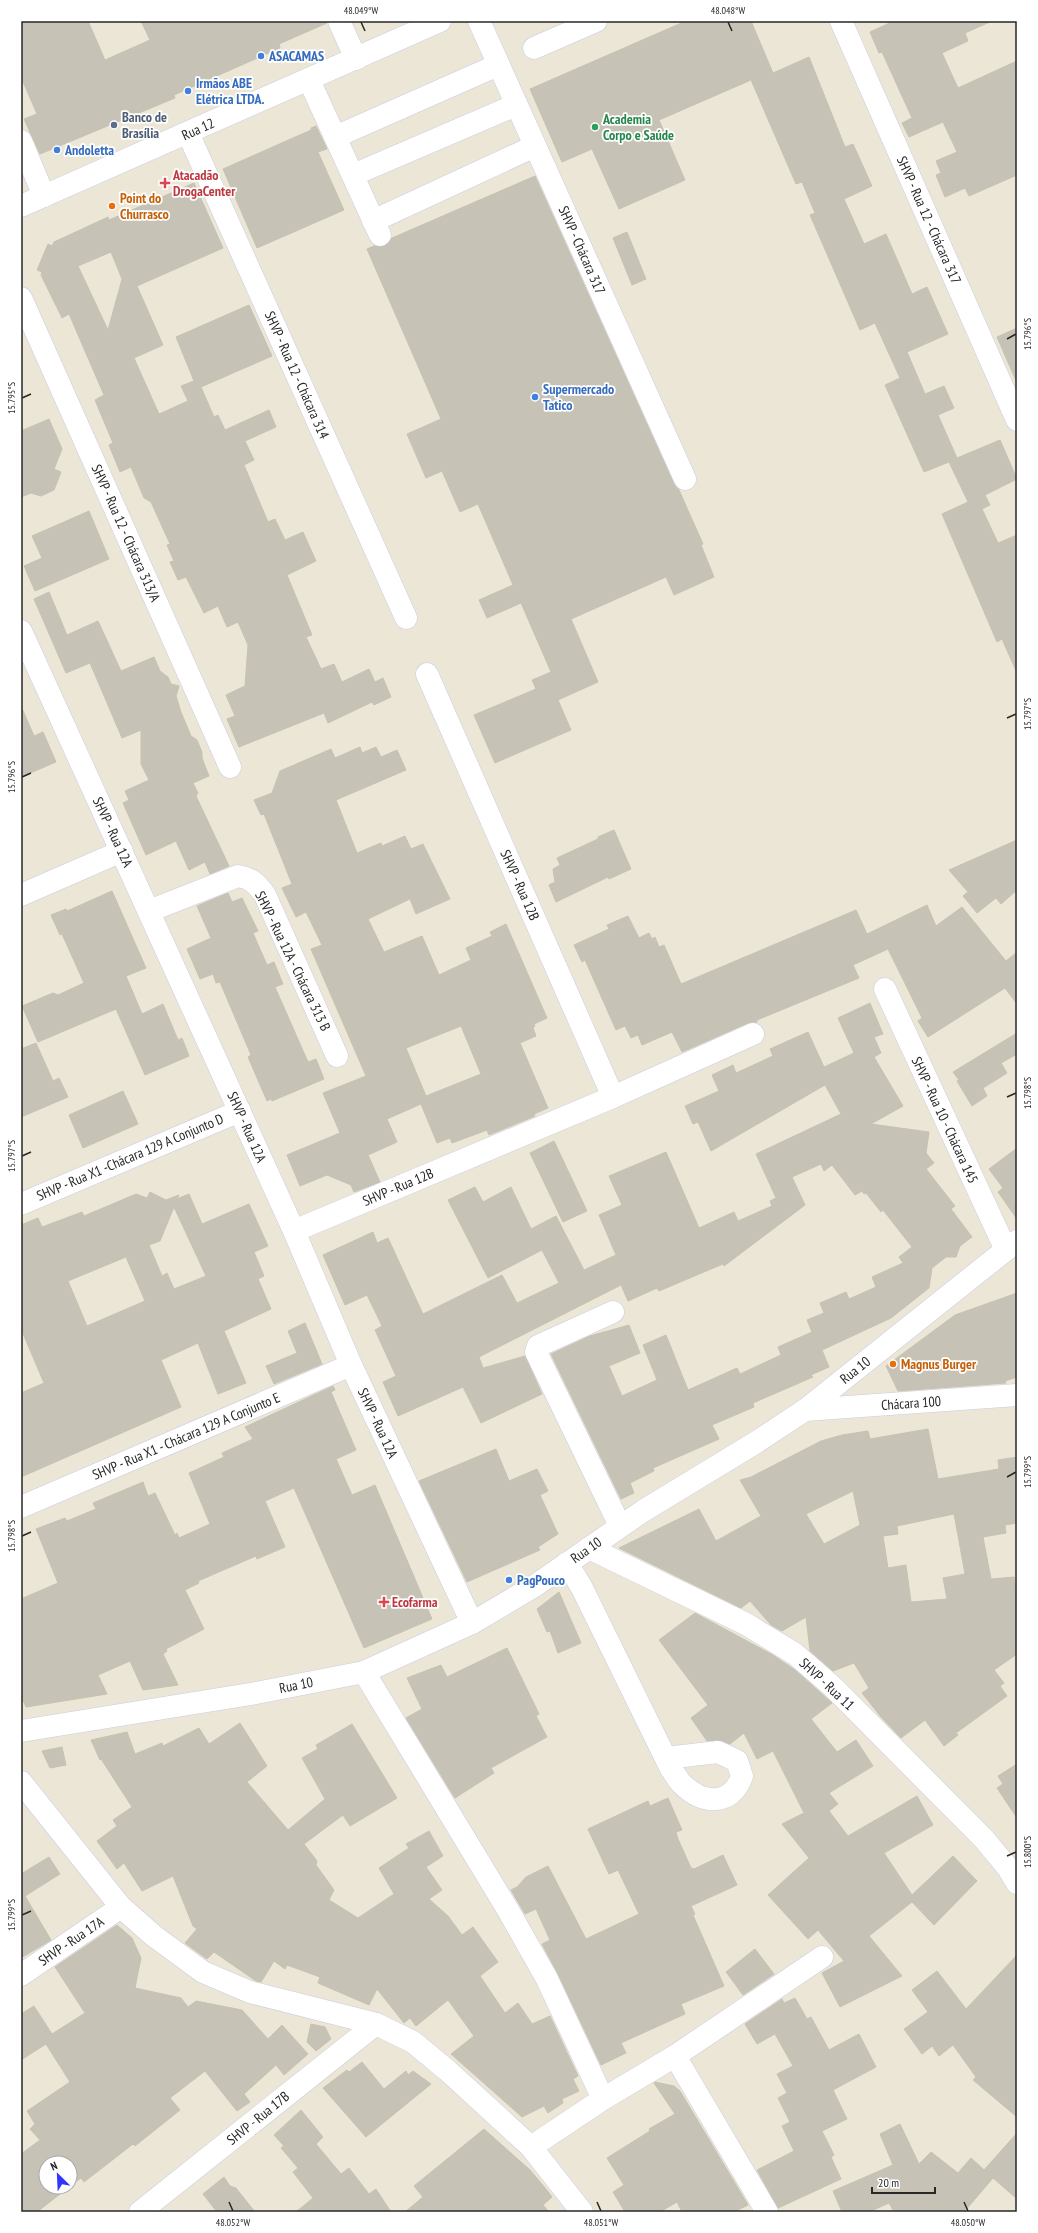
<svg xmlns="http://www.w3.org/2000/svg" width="1038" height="2233" font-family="'PT Sans Narrow',sans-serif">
  <rect width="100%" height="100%" fill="#ece6d6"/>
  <!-- building -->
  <g fill="#c6c2b6" stroke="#c7c2b0" fill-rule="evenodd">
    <polygon points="21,21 88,21 105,60 150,40 141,21 327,21 327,23 279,44 280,48 174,95 175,98 40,154 24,119 37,114 21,77"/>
    <polygon points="686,21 751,21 773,73 809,57 845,147 853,144 872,186 844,199 864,244 886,234 912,294 927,287 948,334 907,352 925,394 944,386 954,408 938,415 957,458 1000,440 1017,479 985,495 990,505 982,509 998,543 1017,535 1017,673 1002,639 997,642 942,514 968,502 949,462 924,472 885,385 900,378 875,323 860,330 810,215 815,213 802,182 796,184 751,80 659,120 685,180 619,209 592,149 562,162 530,89"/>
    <polygon points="894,21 992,21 965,33 968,41 942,53 958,88 1017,61 1017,175 969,196 965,188 945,197 936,175 941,173 936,161 957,152 943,122 909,137 902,123 912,118 882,52 879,53 870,32"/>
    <polygon points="316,126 327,149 318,152 344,210 257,248 223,169 311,130 311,128"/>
    <polygon points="535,176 674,484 679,490 703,544 701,545 714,577 674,595 666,577 571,619 598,682 558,700 571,730 495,763 474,715 536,689 532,680 551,672 521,603 487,618 479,600 513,585 478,504 460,512 442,471 426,478 407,434 441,419 367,249 374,246 385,246 392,238"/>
    <path d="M194,183L223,248L137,286L163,345L134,358L159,414L188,401L181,386L194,381L176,337L249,305L272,356L201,387L214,417L218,415L225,430L269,410L276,427L245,441L254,460L244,465L268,522L275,519L285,540L303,532L316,561L287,575L312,635L306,637L321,669L334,664L342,682L369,669L375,682L383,678L391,697L374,705L372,702L328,723L324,713L239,747L227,719L235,716L226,695L245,686L248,645L238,622L227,627L218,606L204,613L186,577L178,580L170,562L174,561L167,545L170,544L151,502L144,498L131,467L120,472L109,445L113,443L95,400L104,395L69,314L62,318L41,275L42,272L37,270L48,244L52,246L54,242L108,217L109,220ZM111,252L122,279L108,330L78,266Z"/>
    <polygon points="627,232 646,279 632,285 613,238"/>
    <polygon points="1017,328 1017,383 997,337"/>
    <polygon points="49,419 62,449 54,469 61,472 54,490 41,496 31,493 21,497 21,431"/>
    <polygon points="89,511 109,559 35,591 24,566 42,558 32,536"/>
    <polygon points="49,592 67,635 98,621 121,671 154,657 160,671 168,677 171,684 179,686 176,696 181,712 191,736 197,740 202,752 202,758 209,776 193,783 198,793 196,796 229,866 210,874 205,862 189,870 176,841 146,855 123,803 129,800 125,791 149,780 141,764 141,730 122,738 90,663 66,673 34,599"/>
    <polygon points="21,706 34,736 43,732 56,762 21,777"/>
    <path d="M360,747L362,753L376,747L381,757L397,750L406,770L336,800L357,853L381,843L382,846L405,836L411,849L423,844L450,899L416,914L410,899L368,919L384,952L422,936L439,975L471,960L466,948L492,936L490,932L506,924L547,1018L534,1024L535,1026L533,1028L536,1036L520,1043L548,1108L534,1114L535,1116L489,1135L487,1130L452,1143L450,1138L437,1143L421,1104L387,1119L397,1142L368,1155L380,1182L354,1192L351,1185L327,1175L300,1186L287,1155L340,1133L323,1093L366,1076L311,949L322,945L306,912L296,917L282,888L292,884L264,814L261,815L254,800L272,793L280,771L331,749L335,758ZM461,1026L481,1074L426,1096L406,1048Z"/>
    <polygon points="614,830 631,869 609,879 608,877 556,902 549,885 555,882 553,869 560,865 557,858 598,839 598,837"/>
    <polygon points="1017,840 1017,890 1001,904 996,898 977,913 963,896 968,892 949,870"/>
    <polygon points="112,891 146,968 126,976 142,1014 163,1004 178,1040 182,1038 189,1056 145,1075 116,1009 38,1042 22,1006 53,993 58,995 84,983 62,934 60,935 51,915 66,909 67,911"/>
    <polygon points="228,893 232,902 242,898 258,931 253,933 267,965 274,962 283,984 275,987 308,1062 316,1059 324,1079 272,1101 271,1099 267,1101 248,1057 251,1055 220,982 216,983 213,974 200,979 187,949 211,938 197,906"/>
    <polygon points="927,905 936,926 962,907 1006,961 1017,952 1017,1004 1005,988 928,1037 918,1021 922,1018 888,949 853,965 859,978 757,1020 757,1022 748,1023 682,1052 672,1032 642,1045 638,1035 631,1038 625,1026 616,1030 585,960 582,962 574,945 609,929 607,925 628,916 639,938 649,933 652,939 655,937 659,947 664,945 681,984 856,910 867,934"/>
    <polygon points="870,1003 883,1034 874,1037 881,1053 874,1057 903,1106 871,1124 929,1132 926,1153 934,1163 926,1169 955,1206 951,1209 972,1237 960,1246 956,1257 946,1257 932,1268 929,1288 891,1318 822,1350 829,1367 811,1375 813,1377 753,1403 754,1407 712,1425 719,1439 653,1468 654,1471 630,1483 634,1493 621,1499 551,1354 590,1336 629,1325 640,1353 609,1366 622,1396 657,1380 643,1345 666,1335 688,1390 737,1368 740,1374 781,1355 778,1347 812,1332 807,1320 824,1313 820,1303 846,1292 849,1299 876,1287 872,1277 903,1263 899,1257 912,1247 883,1210 881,1212 866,1193 864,1194 862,1191 855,1195 832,1165 824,1171 821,1164 792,1177 805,1205 724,1266 723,1264 659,1291 657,1288 628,1301 621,1285 479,1357 483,1368 525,1356 542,1394 481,1423 463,1387 398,1416 383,1382 396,1376 375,1330 382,1326 367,1295 345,1305 323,1255 373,1232 377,1243 388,1238 423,1314 502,1275 517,1303 559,1283 542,1250 488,1278 448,1200 475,1187 483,1202 511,1187 531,1229 556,1216 584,1270 616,1255 599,1215 622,1205 609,1176 666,1152 699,1228 734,1212 738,1221 772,1206 770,1201 776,1198 756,1154 841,1114 825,1085 711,1151 698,1122 693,1124 685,1106 719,1091 712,1075 733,1065 736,1073 773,1056 770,1049 808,1032 824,1067 854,1053 838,1018"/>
    <polygon points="1017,1033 1017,1054 1001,1063 1007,1073 983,1088 987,1096 972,1106 957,1081 959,1080 953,1072"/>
    <polygon points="36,1043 53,1081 59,1078 68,1097 21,1117 21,1049"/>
    <polygon points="123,1091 138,1124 83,1148 69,1115"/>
    <polygon points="554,1141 587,1211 563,1222 530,1153"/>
    <polygon points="1017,1148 1017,1219 998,1192 1003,1188 989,1169"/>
    <path d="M150,1192L166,1200L179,1195L177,1199L189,1194L202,1224L249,1204L268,1246L254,1252L264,1276L258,1279L271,1309L224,1331L246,1383L218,1394L198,1343L161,1360L181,1407L21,1477V1393L44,1383L21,1329V1225L38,1218L42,1227L82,1212L84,1216L136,1194L147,1198ZM174,1207L206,1276L174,1289L167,1273L162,1276L149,1245L160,1241ZM126,1257L145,1301L87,1326L68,1281Z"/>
    <polygon points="1017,1293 1017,1377 1005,1381 1006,1383 898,1391 886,1366 955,1315"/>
    <polygon points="305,1323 322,1364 274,1384 266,1366 297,1353 288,1331"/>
    <polygon points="333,1386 335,1390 331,1392 356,1450 336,1459 352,1495 375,1485 432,1619 364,1648 294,1488 265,1501 285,1547 257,1559 256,1556 198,1581 199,1583 185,1590 204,1629 166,1649 167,1651 163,1654 178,1685 143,1690 130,1661 98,1675 107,1694 26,1707 21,1696 21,1599 58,1583 36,1529 65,1518 67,1521 96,1509 93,1503 143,1482 148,1496 155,1493 175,1535 177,1533 179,1538 210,1524 189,1473 224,1457 222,1453 253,1439 245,1427"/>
    <path d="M928,1429L938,1479L999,1469L998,1460L1017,1457V1523L1005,1525L1006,1533L983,1537L991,1579L1014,1577L1017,1598V1654L994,1670L1004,1683L1000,1686L1007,1696L956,1733L958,1735L944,1746L925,1720L901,1738L881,1717L862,1693L869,1688L854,1663L833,1671L810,1651L806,1617L782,1631L771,1625L750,1601L741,1608L619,1548L699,1509L716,1541L761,1516L740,1480L751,1477L821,1441L842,1435L868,1431L870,1439ZM853,1491L860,1525L824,1544L806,1514ZM954,1514L965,1574L943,1578L947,1599L911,1602L906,1565L888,1568L883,1536L898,1534L897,1526Z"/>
    <polygon points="496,1449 509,1481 537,1469 548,1491 540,1495 558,1534 538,1547 540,1550 467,1582 419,1481"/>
    <polygon points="559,1592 581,1643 558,1653 550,1631 547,1632 537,1609"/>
    <polygon points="695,1613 773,1655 795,1670 832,1703 811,1719 837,1752 856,1740 873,1766 829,1793 838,1804 829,1811 848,1836 917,1796 933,1825 884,1853 912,1895 953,1856 977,1881 934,1925 912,1902 869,1936 902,1976 840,2007 822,1973 844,1961 818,1930 808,1939 768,1895 809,1858 782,1824 804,1813 773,1751 757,1759 744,1733 730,1744 717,1740 707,1741 691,1718 708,1705 659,1640"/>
    <polygon points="507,1648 539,1714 536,1716 547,1737 491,1768 494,1773 455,1798 406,1718 422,1709 407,1678 441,1665 447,1677"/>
    <polygon points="240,1723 267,1766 247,1782 288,1830 325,1799 302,1758 318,1749 316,1745 352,1724 397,1798 350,1826 343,1815 304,1844 317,1861 316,1865 334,1890 329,1900 358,1918 394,1894 379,1868 409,1848 406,1844 429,1831 443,1856 426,1867 442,1890 429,1899 448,1916 462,1935 473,1927 498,1962 480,1976 505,2013 518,2003 532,2024 550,2016 578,2076 573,2079 579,2091 562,2099 563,2103 548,2113 544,2106 522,2117 451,2054 474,2036 448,2000 416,2026 410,2018 404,2023 377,1989 369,2005 318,1983 320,1977 287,1965 285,1969 274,1961 261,1982 256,1981 214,1952 207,1959 185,1943 197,1929 193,1926 173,1876 142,1891 124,1863 117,1869 97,1841 117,1826 113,1820 132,1807 101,1759 100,1760 91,1740 127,1732 135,1754 162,1743 163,1746 199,1728 209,1744"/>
    <polygon points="62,1747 66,1765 50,1768 42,1751"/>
    <polygon points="1017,1764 1017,1818 997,1788 1003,1784 998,1776"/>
    <polygon points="668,1798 682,1830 676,1832 678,1839 691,1868 694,1869 723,1855 737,1885 691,1906 695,1914 693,1915 724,1986 681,2004 685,2014 621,2043 626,2053 601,2065 558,1974 542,1944 550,1940 536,1909 525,1914 511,1890 517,1887 526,1877 548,1866 586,1939 639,1914 618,1870 609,1874 588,1829 648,1801 650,1806"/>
    <polygon points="49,1857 60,1874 25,1896 51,1940 21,1958 21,1874"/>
    <polygon points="117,1925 132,1938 141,1958 135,1988 181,1998 188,2007 196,2001 242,2010 268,2039 282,2025 308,2054 284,2075 276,2065 244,2094 250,2102 237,2111 205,2071 170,2098 180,2110 135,2146 133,2144 84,2182 81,2178 70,2186 70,2163 46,2163 46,2187 69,2187 37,2212 21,2212 21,2154 40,2140 30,2129 35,2124 27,2111 70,2082 46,2044 21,2060 21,2014 34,2006 52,2034 85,2013 55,1967"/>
    <polygon points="755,1949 774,1974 743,1995 726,1972"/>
    <polygon points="1017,1955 1017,2117 973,2080 976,2077 953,2045 939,2056 932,2046 922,2054 904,2029 928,2012 912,1990 937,1971 966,2009"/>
    <polygon points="795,1998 807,2019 811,2017 829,2050 859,2034 876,2067 833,2090 847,2119 822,2131 834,2155 831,2157 841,2179 778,2208 757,2170 794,2151 782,2126 790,2122 778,2098 787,2093 777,2074 793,2066 775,2034 757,2044 745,2024 782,1999 784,2003"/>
    <polygon points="311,2024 325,2027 331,2039 316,2051 307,2042"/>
    <polygon points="362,2062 384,2089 406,2071 408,2075 413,2071 431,2084 366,2137 323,2088 347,2070 349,2072"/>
    <polygon points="655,2082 674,2086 680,2091 748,2205 734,2212 682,2212 677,2202 660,2212 625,2212 613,2192 624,2185 607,2158 650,2131 649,2129 675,2114 654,2083"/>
    <polygon points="301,2110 323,2137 316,2144 341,2174 349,2168 369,2194 376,2189 391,2212 296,2212 313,2198 293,2172 298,2168 281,2148 284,2146 274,2135"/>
    <polygon points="900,2124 919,2164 931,2152 958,2173 971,2158 993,2178 964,2212 894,2212 889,2203 869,2212 842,2212 833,2191 893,2165 880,2134"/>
    <polygon points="484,2129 530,2170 546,2189 552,2197 543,2205 549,2212 405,2212 423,2197 414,2186"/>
    <polygon points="1017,2133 1017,2199 984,2170"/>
    <polygon points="224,2177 230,2186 236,2188 255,2212 217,2212 203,2194"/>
  </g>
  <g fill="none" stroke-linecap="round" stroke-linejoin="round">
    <!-- minor casing -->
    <g stroke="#cbcce2" stroke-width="23">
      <g id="minor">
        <polyline points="339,21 356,59"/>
        <polyline points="479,21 685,479"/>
        <polyline points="841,21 1017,420"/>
        <polyline points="534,48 596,21"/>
        <polyline points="309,80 380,235"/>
        <polyline points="188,133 406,618"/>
        <polyline points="335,137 498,65"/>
        <polyline points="21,141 44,196"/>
        <polyline points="353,175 516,105"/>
        <polyline points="21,206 440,21"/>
        <polyline points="373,221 535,146"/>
        <polyline points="21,298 230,767"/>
        <polyline points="21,631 294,1231 351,1365 472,1623"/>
        <polyline points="427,674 613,1097"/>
        <polyline points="21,895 122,851"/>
        <path d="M149,911L238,876C251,878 257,884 265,895L337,1056"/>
        <polyline points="885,989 1006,1250"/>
        <polyline points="21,1204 240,1111"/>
        <polyline points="294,1231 613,1097 753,1034"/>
        <polyline points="613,1312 538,1346 536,1352 620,1526"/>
        <polyline points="805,1410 1017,1395"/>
        <polyline points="21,1507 351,1365"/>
        <polyline points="589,1548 746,1624 795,1654 833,1687 984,1839 1008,1868 1017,1883"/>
        <path d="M567,1563L582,1588L671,1769C675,1774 678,1780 682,1784C703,1805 732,1806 742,1776L737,1761L718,1752L666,1758"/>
        <polyline points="364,1672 508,1910 547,1979 603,2099"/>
        <polyline points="21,1731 256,1693 364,1672 472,1623 536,1585 643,1511 755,1443 805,1410 1017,1241"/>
        <polyline points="21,1782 121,1907 154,1936 203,1972 250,1992 376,2024 413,2042 448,2071 531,2147 582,2212"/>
        <polyline points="21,1975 121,1907"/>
        <polyline points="675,2056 767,2212"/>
        <polyline points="531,2147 603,2099 675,2056 822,1957"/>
        <polyline points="140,2212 376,2024"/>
      </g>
    </g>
    <!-- minor -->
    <use href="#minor" stroke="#fff" stroke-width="22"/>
  </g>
  <!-- ticks -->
  <path fill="none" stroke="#272727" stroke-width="1.5" d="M361,22L365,31M728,22L732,31M1007,339L1016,334M22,398L31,394M1007,718L1016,714M22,777L31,773M1007,1097L1016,1093M22,1156L31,1152M1007,1477L1016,1472M22,1536L31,1532M1007,1856L1016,1852M22,1915L31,1911M229,2202L233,2211M597,2202L601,2211M964,2202L968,2211"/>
  <!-- markers -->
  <g fill="#3f7fe0" stroke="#fff" stroke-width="1.5">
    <circle cx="261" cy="56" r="4"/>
    <circle cx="188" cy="91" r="4"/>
    <circle cx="57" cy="150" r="4"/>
    <circle cx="535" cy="397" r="4"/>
    <circle cx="509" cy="1580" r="4"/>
  </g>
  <circle fill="#5c6f8a" stroke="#fff" stroke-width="1.5" cx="114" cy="125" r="4"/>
  <circle fill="#2e9e5b" stroke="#fff" stroke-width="1.5" cx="595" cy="127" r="4"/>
  <g fill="#e0444e" stroke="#fff" stroke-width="1.5">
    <path d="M163 177h4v4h4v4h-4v4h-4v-4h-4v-4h4z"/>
    <path d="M382 1596h4v4h4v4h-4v4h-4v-4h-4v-4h4z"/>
  </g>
  <g fill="#e8710a" stroke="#fff" stroke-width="1.5">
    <circle cx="112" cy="206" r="4"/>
    <circle cx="893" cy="1364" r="4"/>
  </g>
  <g text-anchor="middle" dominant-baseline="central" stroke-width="3.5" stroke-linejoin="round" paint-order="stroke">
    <!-- shop labels -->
    <g font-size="14" font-weight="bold" fill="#366cbe" stroke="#fff" text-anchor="start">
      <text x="269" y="56">ASACAMAS</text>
      <text x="196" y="83">Irmãos ABE<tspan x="196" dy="16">Elétrica LTDA.</tspan></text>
      <text x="65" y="150">Andoletta</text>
      <text x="543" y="389">Supermercado<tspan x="543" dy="16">Tatico</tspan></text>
      <text x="517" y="1580">PagPouco</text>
    </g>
    <!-- service labels -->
    <g font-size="14" font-weight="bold" fill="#4e5e75" stroke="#fff" text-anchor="start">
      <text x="122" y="117">Banco de<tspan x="122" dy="16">Brasília</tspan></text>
    </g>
    <!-- leisure labels -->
    <g font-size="14" font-weight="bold" fill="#27864d" stroke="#fff" text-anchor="start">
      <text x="603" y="119">Academia<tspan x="603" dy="16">Corpo e Saúde</tspan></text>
    </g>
    <!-- street labels -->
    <g font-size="14" fill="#272727" stroke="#fff">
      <text transform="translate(198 129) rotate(-24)">Rua 12</text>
      <text transform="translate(929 220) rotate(66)">SHVP - Rua 12 - Chácara 317</text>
      <text transform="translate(582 250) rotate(66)">SHVP - Chácara 317</text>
      <text transform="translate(297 375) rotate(66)">SHVP - Rua 12 - Chácara 314</text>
      <text transform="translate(126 533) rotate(66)">SHVP - Rua 12 - Chácara 313/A</text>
      <text transform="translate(113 832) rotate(65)">SHVP - Rua 12A</text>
      <text transform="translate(520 885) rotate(66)">SHVP - Rua 12B</text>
      <text transform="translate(293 961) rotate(64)">SHVP - Rua 12A - Chácara 313 B</text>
      <text transform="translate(945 1120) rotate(65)">SHVP - Rua 10 - Chácara 145</text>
      <text transform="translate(247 1127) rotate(66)">SHVP - Rua 12A</text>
      <text transform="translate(130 1157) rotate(-23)">SHVP - Rua X1 -Chácara 129 A Conjunto D</text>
      <text transform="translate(398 1187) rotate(-23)">SHVP - Rua 12B</text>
      <text transform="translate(855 1370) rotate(-39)">Rua 10</text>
      <text transform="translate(911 1403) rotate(-4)">Chácara 100</text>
      <text transform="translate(378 1423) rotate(65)">SHVP - Rua 12A</text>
      <text transform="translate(186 1436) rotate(-23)">SHVP - Rua X1 - Chácara 129 A Conjunto E</text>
      <text transform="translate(586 1550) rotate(-35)">Rua 10</text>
      <text transform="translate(827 1684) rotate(43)">SHVP - Rua 11</text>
      <text transform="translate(296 1685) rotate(-11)">Rua 10</text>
      <text transform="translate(71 1941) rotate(-34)">SHVP - Rua 17A</text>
      <text transform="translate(258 2118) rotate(-39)">SHVP - Rua 17B</text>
    </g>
    <!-- health labels -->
    <g font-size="14" font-weight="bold" fill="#be3a42" stroke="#fff" text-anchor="start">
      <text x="173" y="175">Atacadão<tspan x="173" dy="16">DrogaCenter</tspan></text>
      <text x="392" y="1602">Ecofarma</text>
    </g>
    <!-- food labels -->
    <g font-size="14" font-weight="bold" fill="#c56008" stroke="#fff" text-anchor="start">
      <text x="120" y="198">Point do<tspan x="120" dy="16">Churrasco</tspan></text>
      <text x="901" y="1364">Magnus Burger</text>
    </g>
  </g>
  <!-- border -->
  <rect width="1038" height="2233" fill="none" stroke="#ffffff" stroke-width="44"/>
  <!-- north arrow -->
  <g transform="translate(58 2175) rotate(336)"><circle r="19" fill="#ffffff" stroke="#a9a9a9"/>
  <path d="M0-3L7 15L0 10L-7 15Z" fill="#2f36ff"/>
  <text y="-6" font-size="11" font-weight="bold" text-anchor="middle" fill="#272727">N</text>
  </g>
  <!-- scale -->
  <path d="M872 2187v6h63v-6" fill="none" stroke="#272727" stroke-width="2"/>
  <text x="878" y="2187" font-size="12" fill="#272727" stroke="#ffffff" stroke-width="3" paint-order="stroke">20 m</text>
  <rect x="22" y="22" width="994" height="2189" fill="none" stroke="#272727" stroke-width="1.5"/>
  <g font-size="10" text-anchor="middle" fill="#272727">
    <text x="361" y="14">48.049°W</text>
    <text x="728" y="14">48.048°W</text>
    <text transform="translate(1027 334) rotate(-90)" y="4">15.796°S</text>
    <text transform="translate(11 398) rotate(-90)" y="4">15.795°S</text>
    <text transform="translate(1027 714) rotate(-90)" y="4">15.797°S</text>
    <text transform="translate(11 777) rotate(-90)" y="4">15.796°S</text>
    <text transform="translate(1027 1093) rotate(-90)" y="4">15.798°S</text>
    <text transform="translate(11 1156) rotate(-90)" y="4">15.797°S</text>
    <text transform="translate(1027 1472) rotate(-90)" y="4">15.799°S</text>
    <text transform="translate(11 1536) rotate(-90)" y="4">15.798°S</text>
    <text transform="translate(1027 1852) rotate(-90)" y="4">15.800°S</text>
    <text transform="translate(11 1915) rotate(-90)" y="4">15.799°S</text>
    <text x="233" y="2226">48.052°W</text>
    <text x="601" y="2226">48.051°W</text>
    <text x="968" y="2226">48.050°W</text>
  </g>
</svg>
